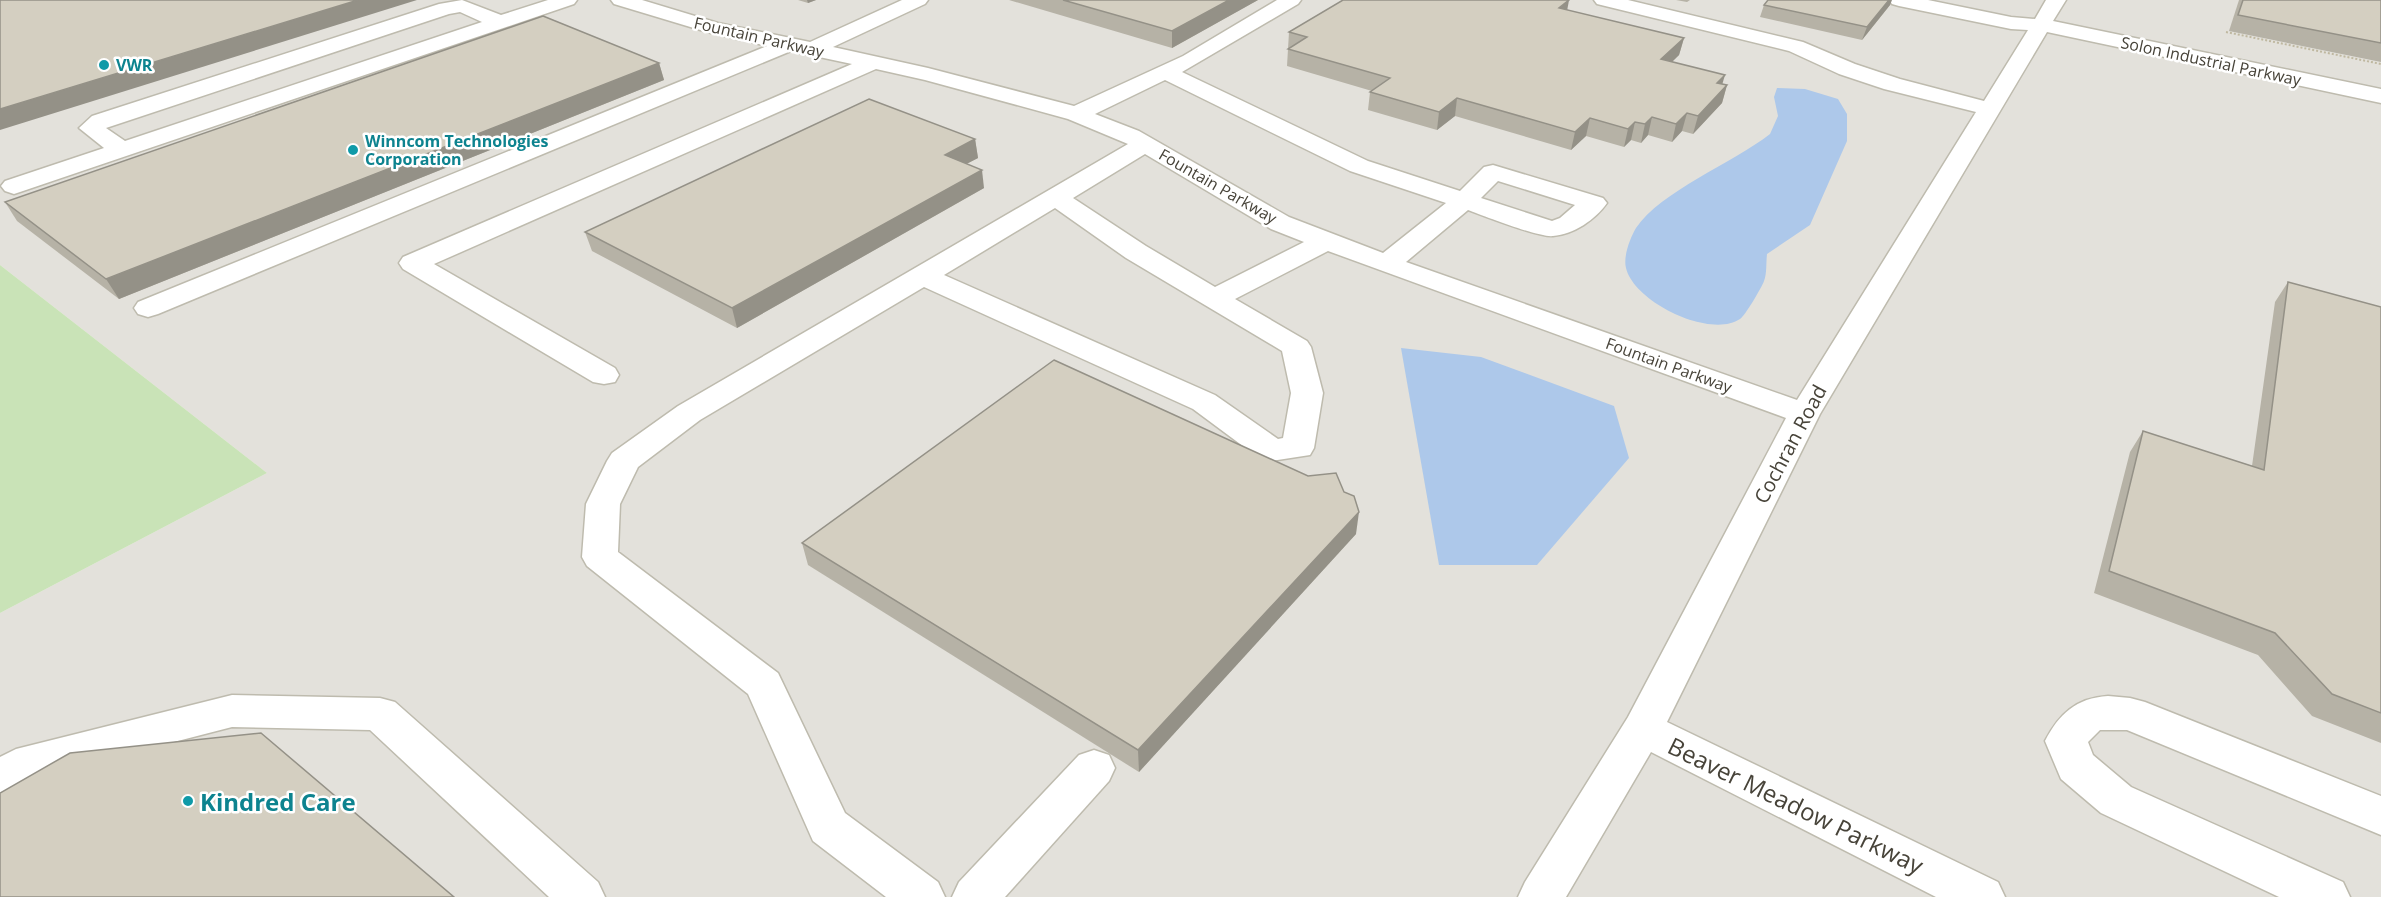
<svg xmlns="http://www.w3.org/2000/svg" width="2381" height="897" font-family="'Open Sans',sans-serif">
  <rect width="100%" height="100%" fill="#f3f2ea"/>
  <!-- industrial -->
  <polygon fill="#e3e1db" points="0,0 2381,0 2381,897 0,897 0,613 267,473 0,265"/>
  <!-- green -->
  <polygon fill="#c9e3b7" points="0,265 267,473 0,613"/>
  <!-- water -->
  <g fill="#adc8ea">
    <path d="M1777,88L1805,89L1838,99L1847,114V141L1810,225L1767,254C1766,262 1767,274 1764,281C1762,287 1745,316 1740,319C1710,339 1634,302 1626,268C1623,257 1630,238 1636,228C1661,191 1733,163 1770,134L1778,116L1774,97Z"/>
    <polygon points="1401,348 1481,357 1614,406 1629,458 1537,565 1439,565"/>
  </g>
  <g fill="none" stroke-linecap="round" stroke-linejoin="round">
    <!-- minor casing -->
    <g stroke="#bebbae" stroke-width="3">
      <g id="minor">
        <path d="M462,0L501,15L548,0H577L574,4L23,191L14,194L5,191L1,186L5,181L104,148L79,128L92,116L439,4ZM460,12L482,22L125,141L106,128L449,14Z"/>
        <path d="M611,0H642L718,23L810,42L902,0H928L925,4L833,47L928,68L1074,106L1183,56L1277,0H1301L1298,4L1182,72L1368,161L1460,191L1484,167L1493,165L1603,198L1607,203C1595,220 1574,234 1553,236C1540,238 1484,216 1468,210L1406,262L1797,400L1976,112L1884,89L1839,74L1789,51L1597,4L1594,0H1628L1803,42L1855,64L1900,79L1984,101L2028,30L2011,29L1899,6L1892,4L1889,0H1928L2011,17L2035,19L2046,0H2066L2053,21L2381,89V103L2047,32L1820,414L1667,722L1998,882L2005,897H1936L1651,752L1566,897H1518L1525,882L1628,717L1786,418L1328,251L1235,299L1307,341L1311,347L1323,393L1314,448L1310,455L1271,461L1259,458L1193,409L924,287L700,420L638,467L620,504L618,552L778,673L845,813L938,882L945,897H886L813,841L748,694L587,566L582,557L586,504L607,461L612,453L678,406L1128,144L1068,119L925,80L876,69L434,264L615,368L619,375L615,382L604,384L593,382L403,269L399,263L403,257L852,64L791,51L158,314L148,317L138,314L134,308L138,302L767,46L707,32L614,4ZM1165,80L1350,171L1446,203L1383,253L1289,217L1139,131L1095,114ZM1145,154L1271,229L1304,242L1215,287L1146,246L1073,198ZM1498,181L1575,205L1560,218L1552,221L1481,198ZM1055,208L1126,258L1282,351L1291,393L1283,438L1278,439L1215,395L944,275Z"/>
        <polygon points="232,695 380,698 395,702 598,882 605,897 549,897 370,730 232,727 42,776 15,791 0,796 0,757 16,749"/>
        <path d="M2108,696L2130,698L2145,702L2381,796V835L2127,730H2100L2088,742L2093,755L2131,787L2343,882L2350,897H2279L2101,813L2061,779L2045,741C2059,714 2076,698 2108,696Z"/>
        <polygon points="1094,750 1109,755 1115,768 1109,781 1005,897 952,897 959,882 1079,755"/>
      </g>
    </g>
    <!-- path -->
    <polyline stroke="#bfb8a0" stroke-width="2" stroke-dasharray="2 2" stroke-linecap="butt" points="2226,32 2381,64"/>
    <!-- minor -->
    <use href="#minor" fill="#fff" fill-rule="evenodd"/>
  </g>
  <!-- wall -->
  <g fill="#b6b2a6">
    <polygon points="798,0 816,0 808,3"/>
    <polygon points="1009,0 1258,0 1172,48"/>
    <polygon points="1676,0 1690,0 1687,2"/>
    <polygon points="2239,0 2381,0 2381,62 2229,31"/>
    <polygon points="1764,5 1890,5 1862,40 1760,17"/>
    <polygon points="1567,10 1684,38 1679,55 1672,62 1722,84 1727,85 1722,103 1693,134 1682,131 1672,142 1648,135 1641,143 1631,140 1624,147 1586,136 1571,150 1455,116 1437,130 1368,110 1370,92 1372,91 1287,66 1289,32"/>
    <polygon points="659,63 664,80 119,299 17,221 5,202"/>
    <polygon points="975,139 978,158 966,164 984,188 737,328 592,251 585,232"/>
    <polygon points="2288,282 2381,307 2381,743 2312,716 2258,655 2094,593 2130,452 2143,431 2252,466 2275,302"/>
    <polygon points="1356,534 1139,772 808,565 802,543"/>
  </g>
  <!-- shaded-wall -->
  <g fill="#949187">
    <polygon points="358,0 417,0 0,130 0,109"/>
    <polygon points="807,0 816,0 808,3"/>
    <polygon points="1229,0 1258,0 1172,48 1172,31"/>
    <polygon points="1569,0 1566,17 1559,8"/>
    <polygon points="1889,0 1892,0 1890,5 1862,40 1867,27"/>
    <polygon points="1684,38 1679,55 1657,76 1661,59"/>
    <polygon points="659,63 664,80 119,299 106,279"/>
    <polygon points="1725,75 1720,92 1717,83"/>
    <polygon points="1727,85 1722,103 1693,134 1698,116"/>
    <polygon points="1457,98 1455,116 1437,130 1439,112"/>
    <polygon points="1687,113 1682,131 1672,142 1676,124"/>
    <polygon points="1652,117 1648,135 1641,143 1645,124"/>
    <polygon points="1590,118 1586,136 1571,150 1575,132"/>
    <polygon points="1635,122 1631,140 1624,147 1628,129"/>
    <polygon points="975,139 978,158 947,174 945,155"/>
    <polygon points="982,170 984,188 737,328 732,308"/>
    <polygon points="1359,512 1356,534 1139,772 1138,750"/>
  </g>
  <!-- building -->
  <g fill="#d4cfc1" stroke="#949187" stroke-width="1.5">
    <polygon points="0,0 358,0 0,109"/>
    <polygon points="1063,0 1229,0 1172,31"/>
    <polygon points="1343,0 1569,0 1559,8 1684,38 1661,59 1725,75 1717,83 1727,85 1698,116 1687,113 1676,124 1652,117 1645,124 1635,122 1628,129 1590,118 1575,132 1457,98 1439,112 1370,92 1390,78 1288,49 1307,37 1289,32"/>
    <polygon points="1768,0 1889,0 1867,27 1764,5"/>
    <polygon points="2243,0 2381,0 2381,43 2238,15"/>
    <polygon points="543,16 659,63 106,279 5,202"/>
    <polygon points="869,99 975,139 945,155 982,170 732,308 585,232"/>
    <polygon points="2288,282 2381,307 2381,713 2332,694 2275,633 2109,571 2143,431 2264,470"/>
    <polygon points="1054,360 1308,476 1336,473 1344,492 1354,496 1359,512 1138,750 802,543"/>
    <polygon points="261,733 454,897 0,897 0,793 70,753"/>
  </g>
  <!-- markers -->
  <g fill="#0f9aa8" stroke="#fff" stroke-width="2">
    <circle cx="104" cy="65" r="6"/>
    <circle cx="353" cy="150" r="6"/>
    <circle cx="188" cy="801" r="6"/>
  </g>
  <g text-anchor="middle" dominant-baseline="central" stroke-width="5" stroke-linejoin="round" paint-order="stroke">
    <!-- far-street labels -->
    <g font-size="16" fill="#474339" stroke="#fff">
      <text transform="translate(759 37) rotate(13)">Fountain Parkway</text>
      <text transform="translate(2211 61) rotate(12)">Solon Industrial Parkway</text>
      <text transform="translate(1218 186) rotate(30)">Fountain Parkway</text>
      <text transform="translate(1669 365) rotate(20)">Fountain Parkway</text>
    </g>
    <!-- far-culture labels -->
    <g font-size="16" font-weight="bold" fill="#0d838f" stroke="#fff" text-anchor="start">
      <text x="116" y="65">VWR</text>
      <text x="365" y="141">Winncom Technologies<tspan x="365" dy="18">Corporation</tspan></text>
    </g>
    <!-- street labels -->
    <g font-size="20" fill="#474339" stroke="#fff">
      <text transform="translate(1790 444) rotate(-62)">Cochran Road</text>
    </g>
    <!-- near-culture labels -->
    <g font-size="24" font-weight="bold" fill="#0d838f" stroke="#fff" text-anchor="start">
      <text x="200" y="801">Kindred Care</text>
    </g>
    <!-- near-street labels -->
    <g font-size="24" fill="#474339" stroke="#fff">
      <text transform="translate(1796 805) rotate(26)">Beaver Meadow Parkway</text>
    </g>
  </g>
</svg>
